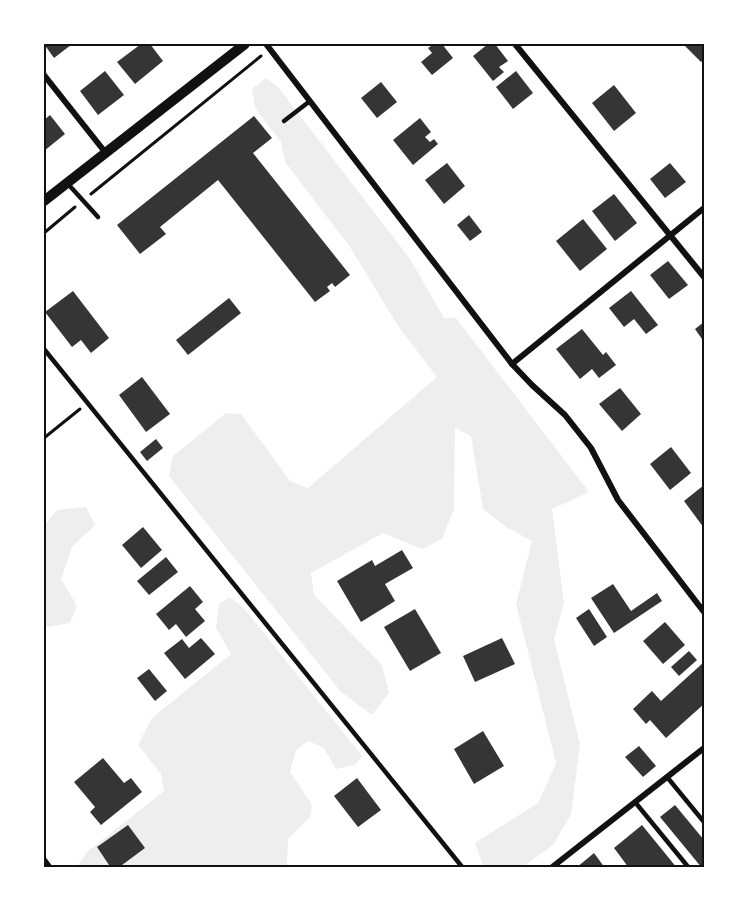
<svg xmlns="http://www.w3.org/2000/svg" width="748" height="911" font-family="'PT Sans Narrow',sans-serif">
  <rect width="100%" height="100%" fill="#fff"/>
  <!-- green -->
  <g fill="#eee">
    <polygon points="266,78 278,87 410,259 444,318 456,318 589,492 552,509 564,603 554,639 580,744 571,814 554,844 523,867 485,868 483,866 475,843 538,803 556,763 516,604 532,541 506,527 483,509 471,436 455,428 454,509 442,539 422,549 383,533 311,573 314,595 382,665 389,693 372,715 341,692 169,476 173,456 226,413 241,414 290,481 308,488 437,377 398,326 350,247 285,162 281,142 255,108 252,89"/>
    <polygon points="86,507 95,525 72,547 61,579 77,606 70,623 48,627 44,622 44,526 57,510"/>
    <polygon points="230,597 243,607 362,756 355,765 336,769 324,748 308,741 296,750 290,772 312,805 310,817 288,839 287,865 290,867 76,868 87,852 164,791 161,774 138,745 152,718 231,654 216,628 219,604"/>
  </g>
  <!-- building -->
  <g fill="#353535">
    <polygon points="44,44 70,44 71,45 54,58"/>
    <polygon points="141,44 150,44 163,61 135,84 117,62"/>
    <polygon points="434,44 442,44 453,58 432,75 421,62 432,53 428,48"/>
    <polygon points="488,44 495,44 508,61 499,67 504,72 493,81 473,56"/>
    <polygon points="683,44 704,44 704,59 701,62"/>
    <polygon points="105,71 124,95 98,115 80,91"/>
    <polygon points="516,71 533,93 513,109 496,87"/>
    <polygon points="381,82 397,102 377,118 361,98"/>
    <polygon points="614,85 636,113 614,131 592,103"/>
    <polygon points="50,115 65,134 44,151 44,120"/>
    <polygon points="254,116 272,138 253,153 350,275 335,287 332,283 327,287 330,291 315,302 218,180 160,227 166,234 140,254 117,225"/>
    <polygon points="420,118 431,132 425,137 430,142 434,139 438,144 413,165 393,140"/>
    <polygon points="447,163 465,186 444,204 425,180"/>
    <polygon points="670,163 686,182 665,198 650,179"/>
    <polygon points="614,194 637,223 615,241 592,211"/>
    <polygon points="469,215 482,232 470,241 457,225"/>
    <polygon points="583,219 607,249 580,271 556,241"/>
    <polygon points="668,261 688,285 669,299 650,275"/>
    <polygon points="73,291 109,338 91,353 81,340 72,347 45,312"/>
    <polygon points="631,291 658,325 646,334 634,319 624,327 609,308"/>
    <polygon points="229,298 241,313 188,355 176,340"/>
    <polygon points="704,322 704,342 695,329"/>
    <polygon points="582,329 603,355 606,352 616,365 599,378 592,369 580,379 556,349"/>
    <polygon points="142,377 170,414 146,432 119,395"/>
    <polygon points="620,388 641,414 622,431 599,404"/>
    <polygon points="156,439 163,448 147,461 140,452"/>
    <polygon points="671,447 691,473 670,490 650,464"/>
    <polygon points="704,485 704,528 684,501"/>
    <polygon points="143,527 162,550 141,568 122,545"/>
    <polygon points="402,550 413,568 385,584 395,601 361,622 337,581 372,560 375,566"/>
    <polygon points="166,557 178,572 149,595 137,581"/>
    <polygon points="613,584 631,611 657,593 662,601 614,633 591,598"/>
    <polygon points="190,586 203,602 195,609 205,621 186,637 176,624 169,630 156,614"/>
    <polygon points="415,609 441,653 410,671 384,627"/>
    <polygon points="589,609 607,637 594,646 576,618"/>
    <polygon points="665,622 685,645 663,664 643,641"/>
    <polygon points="201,638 215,654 185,679 164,653 182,639 189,648"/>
    <polygon points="502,638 515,664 475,682 463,656"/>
    <polygon points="689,651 697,660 679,676 671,667"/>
    <polygon points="704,662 704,704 666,738 650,720 646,724 633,709 652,691 661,701"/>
    <polygon points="149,669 167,691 155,701 137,678"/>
    <polygon points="483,731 504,766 474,784 454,749"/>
    <polygon points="639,746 656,766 643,777 625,757"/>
    <polygon points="103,758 124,783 131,778 142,792 101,825 90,812 95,807 74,782"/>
    <polygon points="357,778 381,810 358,827 334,796"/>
    <polygon points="675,805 704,840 704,868 702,868 660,817"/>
    <polygon points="128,825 145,848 118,868 111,868 97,847"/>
    <polygon points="642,825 677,868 629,868 614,848"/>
    <polygon points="594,853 605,868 576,868"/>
  </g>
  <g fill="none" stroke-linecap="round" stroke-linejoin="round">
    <!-- path -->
    <g stroke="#111" stroke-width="3">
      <polyline points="91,194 261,56"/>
      <polyline points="44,233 75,207"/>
      <polyline points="44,438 80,409"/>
    </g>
    <!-- service -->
    <g stroke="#111" stroke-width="4.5">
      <polyline points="284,121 310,101"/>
      <polyline points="68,184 98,217"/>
      <polyline points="44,349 463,868"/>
      <polyline points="667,777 704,822"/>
      <polyline points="635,802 689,868"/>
    </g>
    <!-- minor -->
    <g stroke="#111" stroke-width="6">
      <polyline points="266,44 512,364 532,385 565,415 591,448 618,500 704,612"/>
      <polyline points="515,44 704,277"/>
      <polyline points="44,75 105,152"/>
      <polyline points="512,364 704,208"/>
      <polyline points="44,860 50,868"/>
      <polyline points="551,868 704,748"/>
    </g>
    <!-- tertiary -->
    <polyline stroke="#111" stroke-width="10" points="44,201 245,44"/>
  </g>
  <!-- border -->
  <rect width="748" height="911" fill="none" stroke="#ffffff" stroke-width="90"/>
  <rect x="45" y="45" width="658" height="821" fill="none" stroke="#111" stroke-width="2"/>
</svg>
